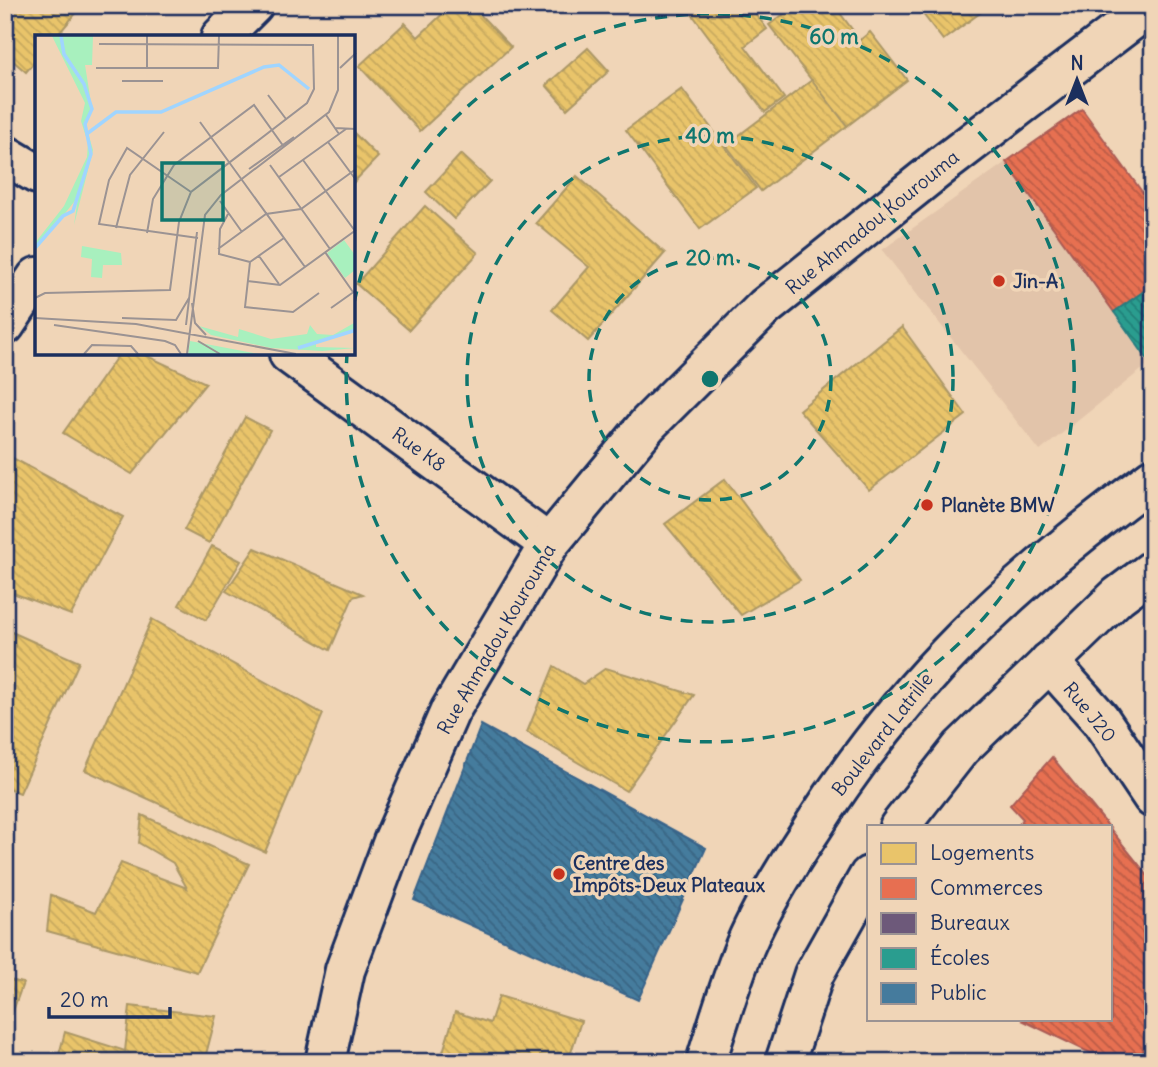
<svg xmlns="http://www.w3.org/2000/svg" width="1158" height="1067" font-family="Delius,sans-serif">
  <defs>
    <pattern id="homes-back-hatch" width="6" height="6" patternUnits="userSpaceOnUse" patternTransform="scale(1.75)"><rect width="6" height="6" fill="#e9c46a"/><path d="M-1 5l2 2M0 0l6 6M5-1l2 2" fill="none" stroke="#c7a95e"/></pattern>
    <pattern id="shops-back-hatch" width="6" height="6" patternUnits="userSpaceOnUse" patternTransform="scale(1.75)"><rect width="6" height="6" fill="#e76f51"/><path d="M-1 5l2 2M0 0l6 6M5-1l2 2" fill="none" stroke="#ba5c46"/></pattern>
    <pattern id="offices-back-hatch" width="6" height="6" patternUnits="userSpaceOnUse" patternTransform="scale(1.75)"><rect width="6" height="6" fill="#6d597a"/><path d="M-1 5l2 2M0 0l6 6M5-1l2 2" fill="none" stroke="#80738f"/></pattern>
    <pattern id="schools-back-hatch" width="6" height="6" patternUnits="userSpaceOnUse" patternTransform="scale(1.75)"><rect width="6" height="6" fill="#2a9d8f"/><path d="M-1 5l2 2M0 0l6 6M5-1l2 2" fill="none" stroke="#238078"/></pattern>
    <pattern id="public-back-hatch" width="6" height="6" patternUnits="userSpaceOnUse" patternTransform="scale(1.75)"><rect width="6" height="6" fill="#457b9d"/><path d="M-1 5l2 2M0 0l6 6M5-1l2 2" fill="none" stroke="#396583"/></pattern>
  </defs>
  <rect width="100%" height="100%" fill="#f0d5b7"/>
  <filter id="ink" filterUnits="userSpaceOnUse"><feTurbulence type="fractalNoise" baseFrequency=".0143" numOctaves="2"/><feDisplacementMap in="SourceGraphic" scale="14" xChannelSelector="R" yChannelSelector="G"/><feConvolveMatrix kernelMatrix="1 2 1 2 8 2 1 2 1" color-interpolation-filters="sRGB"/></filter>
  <g filter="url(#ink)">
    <!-- built -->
    <polygon fill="#e2c4aa" points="1006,162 1150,363 1040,451 882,250"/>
    <!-- homes -->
    <g fill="url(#homes-back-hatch)" stroke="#ab9766" stroke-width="2">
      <polygon points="5,5 83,5 56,37 37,37 37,59 26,72 5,54"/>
      <polygon points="452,5 471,5 511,47 420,131 359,66 405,23 418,37"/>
      <polygon points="696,5 749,5 767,29 745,46 784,98 765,112 689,10"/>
      <polygon points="796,5 834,5 860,40 870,32 907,80 847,126 769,25"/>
      <polygon points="916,5 991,5 943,40"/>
      <polygon points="588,48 609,71 567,109 546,85"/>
      <polygon points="812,80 847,126 761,191 726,145"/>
      <polygon points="682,89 756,188 700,229 626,130"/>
      <polygon points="354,133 378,157 354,182"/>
      <polygon points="461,154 490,181 454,219 426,192"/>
      <polygon points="577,176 665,253 588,341 552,310 589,267 536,223"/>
      <polygon points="425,206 478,253 409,330 356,284"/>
      <polygon points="902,327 966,415 869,490 799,410"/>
      <polygon points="119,354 143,354 206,383 132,474 63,433"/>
      <polygon points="245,417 270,430 209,543 184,530"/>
      <polygon points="5,454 123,517 71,615 5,590"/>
      <polygon points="725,479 800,580 741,615 665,524"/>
      <polygon points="212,546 241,561 206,620 179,605"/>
      <polygon points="255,548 363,594 353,597 330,650 226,591"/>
      <polygon points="152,619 323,714 265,852 85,770"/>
      <polygon points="5,629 79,662 20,793 5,787"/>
      <polygon points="554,666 583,684 606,668 694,695 626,791 527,732"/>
      <polygon points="142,815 249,864 197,972 47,931 51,895 96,912 121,863 187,888 173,863 139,843"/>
      <polygon points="5,979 23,983 5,1033"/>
      <polygon points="499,996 581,1021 568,1062 440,1062 455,1012 490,1023"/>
      <polygon points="130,1006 216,1016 204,1062 57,1062 65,1032 125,1051"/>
    </g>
    <!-- shops -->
    <g fill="url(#shops-back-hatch)" stroke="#aa5c55" stroke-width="2">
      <polygon points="1082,109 1153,207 1153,285 1114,312 1006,162"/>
      <polygon points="1052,757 1109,827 1017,827 1023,819 1010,805"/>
      <polygon points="1111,830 1153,882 1153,1038 1137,1062 1109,1062 1022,1020 1111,1020"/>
    </g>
    <!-- offices -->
    <polygon fill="url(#offices-back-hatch)" stroke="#544c72" stroke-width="2" points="505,758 558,784 550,802 587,820 596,801 652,828 630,874 648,882 629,921 611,912 595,947 541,921 554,892 517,875 504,903 448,876"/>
    <!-- schools -->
    <polygon fill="url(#schools-back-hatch)" stroke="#267c80" stroke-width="2" points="1153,285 1153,361 1150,363 1114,312"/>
    <!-- public -->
    <polygon fill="url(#public-back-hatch)" stroke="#38648a" stroke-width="2" points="481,725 706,848 638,1000 414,900"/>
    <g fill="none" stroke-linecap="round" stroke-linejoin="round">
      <!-- street casing -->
      <g stroke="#1b2f5e" stroke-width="44">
        <g id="street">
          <polyline points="221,37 253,5"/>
          <polyline points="5,155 37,174"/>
          <polyline points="5,325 37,277"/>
          <polyline points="289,354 549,544"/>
          <polyline points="1049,662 1100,719 1153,798"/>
          <polyline points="325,1062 345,970 394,839 450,711 549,544 648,424 765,307 945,163 1152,5"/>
        </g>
      </g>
      <!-- secondary casing -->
      <g stroke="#1b2f5e" stroke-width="44">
        <g id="secondary">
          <polyline points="899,827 961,748 1118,596 1153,570"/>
          <path d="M706,1062C718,1023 730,983 745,946C762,906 787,866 811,830C905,681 1012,582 1153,478"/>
          <polyline points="785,1062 814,974 869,876"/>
        </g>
      </g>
      <!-- street -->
      <use href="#street" stroke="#f0d5b7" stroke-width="38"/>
      <!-- secondary -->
      <use href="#secondary" stroke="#f0d5b7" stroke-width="38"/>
    </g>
  </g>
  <!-- distance rings -->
  <g fill="none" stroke="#0f766e" stroke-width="3.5" stroke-dasharray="12 9">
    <circle cx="710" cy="379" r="121"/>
    <circle cx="710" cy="379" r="243"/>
    <path d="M354 303A364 364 0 1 1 347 354"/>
  </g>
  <!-- markers -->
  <g fill="#c8321e" stroke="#f0d5b7" stroke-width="2.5">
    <circle cx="999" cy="281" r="7"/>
    <circle cx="927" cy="505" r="7"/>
    <circle cx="559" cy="874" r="7"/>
  </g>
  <g text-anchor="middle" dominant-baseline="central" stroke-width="7" stroke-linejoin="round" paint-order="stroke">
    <!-- street labels -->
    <g font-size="19" fill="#1b2f5e" stroke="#f0d5b7">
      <text transform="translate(872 222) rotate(-39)">Rue Ahmadou Kourouma</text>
      <text transform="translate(419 449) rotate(36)">Rue K8</text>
      <text transform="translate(496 639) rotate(-60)">Rue Ahmadou Kourouma</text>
      <text transform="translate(1090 712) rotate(51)">Rue J20</text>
      <text transform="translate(882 734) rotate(-52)">Boulevard Latrille</text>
    </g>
    <!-- poi labels -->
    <g font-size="19" font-weight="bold" fill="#1b2f5e" stroke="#f0d5b7" text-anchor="start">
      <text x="1013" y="281">Jin-A</text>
      <text x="941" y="505">Planète BMW</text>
      <text x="573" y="863">Centre des<tspan x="573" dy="22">Impôts-Deux Plateaux</tspan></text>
    </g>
  </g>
  <!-- overview -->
  <g transform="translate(35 35)">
    <rect width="320" height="320" fill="#f0d5b7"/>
    <path d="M17,1H58L57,30H50L57,74L51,91L58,115L39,190L43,162L0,216V208L29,171L52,122L53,108L46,86L50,68ZM309,205L320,220V235L310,243L292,218ZM47,211L86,218L87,230H68L67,243L56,242L57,224L46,222ZM155,306L224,319H153Z" fill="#a8f0be"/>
    <path d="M319,288L320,297L281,307V312L320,313L287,316L236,313L176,300L164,291L203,302L204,294L236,304L272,299L275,290L282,299L298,300Z" fill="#a8f0be"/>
    <path fill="none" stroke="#a0d5ff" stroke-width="3.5" d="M53,98L81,77H126L229,32L244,30L274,54M0,213L28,181L38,176L56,119L50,89L57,74L49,49L29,19L26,1M263,313L321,295"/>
    <path fill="none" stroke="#9b9393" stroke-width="2" d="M61,33H183L184,1M112,33V1M305,33L321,18M87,46H128M233,60L251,84M291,80L304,99M165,87L270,232M300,93L321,94M293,107L321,145M268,125L320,196M235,130L295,214M214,134L259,102M244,142L311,94M156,157L92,113L74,145L64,189L163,203M185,166L207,197M193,179L185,194L184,219L215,227M81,193L95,140L129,97M112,198L118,164L139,130L219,70L249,112M183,214L231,179L266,174L321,134M290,217L318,257M224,221L244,249M215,227L210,272L258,277L284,258M215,227L249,203M212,246L245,250L321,195M0,263L10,258L135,255L144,187L156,157L272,68L279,54L278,10L64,9M157,268L160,288L171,300M296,273L320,256M0,283L101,289L261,319M87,283L141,285L154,263M19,290L130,306L140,310L146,319M151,290L162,197M163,306L185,319M49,319L57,310L96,311L103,319M152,319L170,180L186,160L294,77L303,55V1"/>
    <path fill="#0f766e" fill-opacity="0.15" stroke="#0f766e" stroke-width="3.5" d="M127,128H188V185H127Z"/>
    <rect width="320" height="320" fill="none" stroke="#1b2f5e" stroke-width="3.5"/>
  </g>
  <circle cx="710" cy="379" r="10" fill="#0f766e" stroke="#f0d5b7" stroke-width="3.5"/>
  <g font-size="21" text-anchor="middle" font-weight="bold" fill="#0f766e" stroke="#f0d5b7" stroke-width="7" stroke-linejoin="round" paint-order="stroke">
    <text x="834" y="44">60 m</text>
    <text x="710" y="143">40 m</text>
    <text x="710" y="265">20 m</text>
  </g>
  <!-- margin -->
  <rect width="1158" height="1067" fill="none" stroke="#f0d5b7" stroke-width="28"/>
  <rect x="14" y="14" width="1130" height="1039" fill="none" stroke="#1b2f5e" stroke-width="2.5" filter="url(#ink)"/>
  <!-- legend -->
  <rect x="867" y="825" width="245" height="196" fill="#f0d5b7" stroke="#9b9393" stroke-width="2"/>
  <rect x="881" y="843" width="35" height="21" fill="#e9c46a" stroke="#9b9393" stroke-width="2"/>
  <text x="930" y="860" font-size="21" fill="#1b2f5e">Logements</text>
  <rect x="881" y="878" width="35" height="21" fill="#e76f51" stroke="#9b9393" stroke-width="2"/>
  <text x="930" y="895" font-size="21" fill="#1b2f5e">Commerces</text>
  <rect x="881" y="913" width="35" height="21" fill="#6d597a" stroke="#9b9393" stroke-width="2"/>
  <text x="930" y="930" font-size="21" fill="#1b2f5e">Bureaux</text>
  <rect x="881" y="948" width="35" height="21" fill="#2a9d8f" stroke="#9b9393" stroke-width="2"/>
  <text x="930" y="965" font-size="21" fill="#1b2f5e">Écoles</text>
  <rect x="881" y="983" width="35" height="21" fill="#457b9d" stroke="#9b9393" stroke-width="2"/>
  <text x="930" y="1000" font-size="21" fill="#1b2f5e">Public</text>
  <!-- north arrow -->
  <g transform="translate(1077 80)" stroke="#f0d5b7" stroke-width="5" paint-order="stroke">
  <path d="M0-5L12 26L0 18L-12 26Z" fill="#1b2f5e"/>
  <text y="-10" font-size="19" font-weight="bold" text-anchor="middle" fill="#1b2f5e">N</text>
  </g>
  <!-- scale -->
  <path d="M49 1007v10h121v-10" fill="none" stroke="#1b2f5e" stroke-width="3.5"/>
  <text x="60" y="1007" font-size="21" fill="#1b2f5e" stroke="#f0d5b7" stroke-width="5" paint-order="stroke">20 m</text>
</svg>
